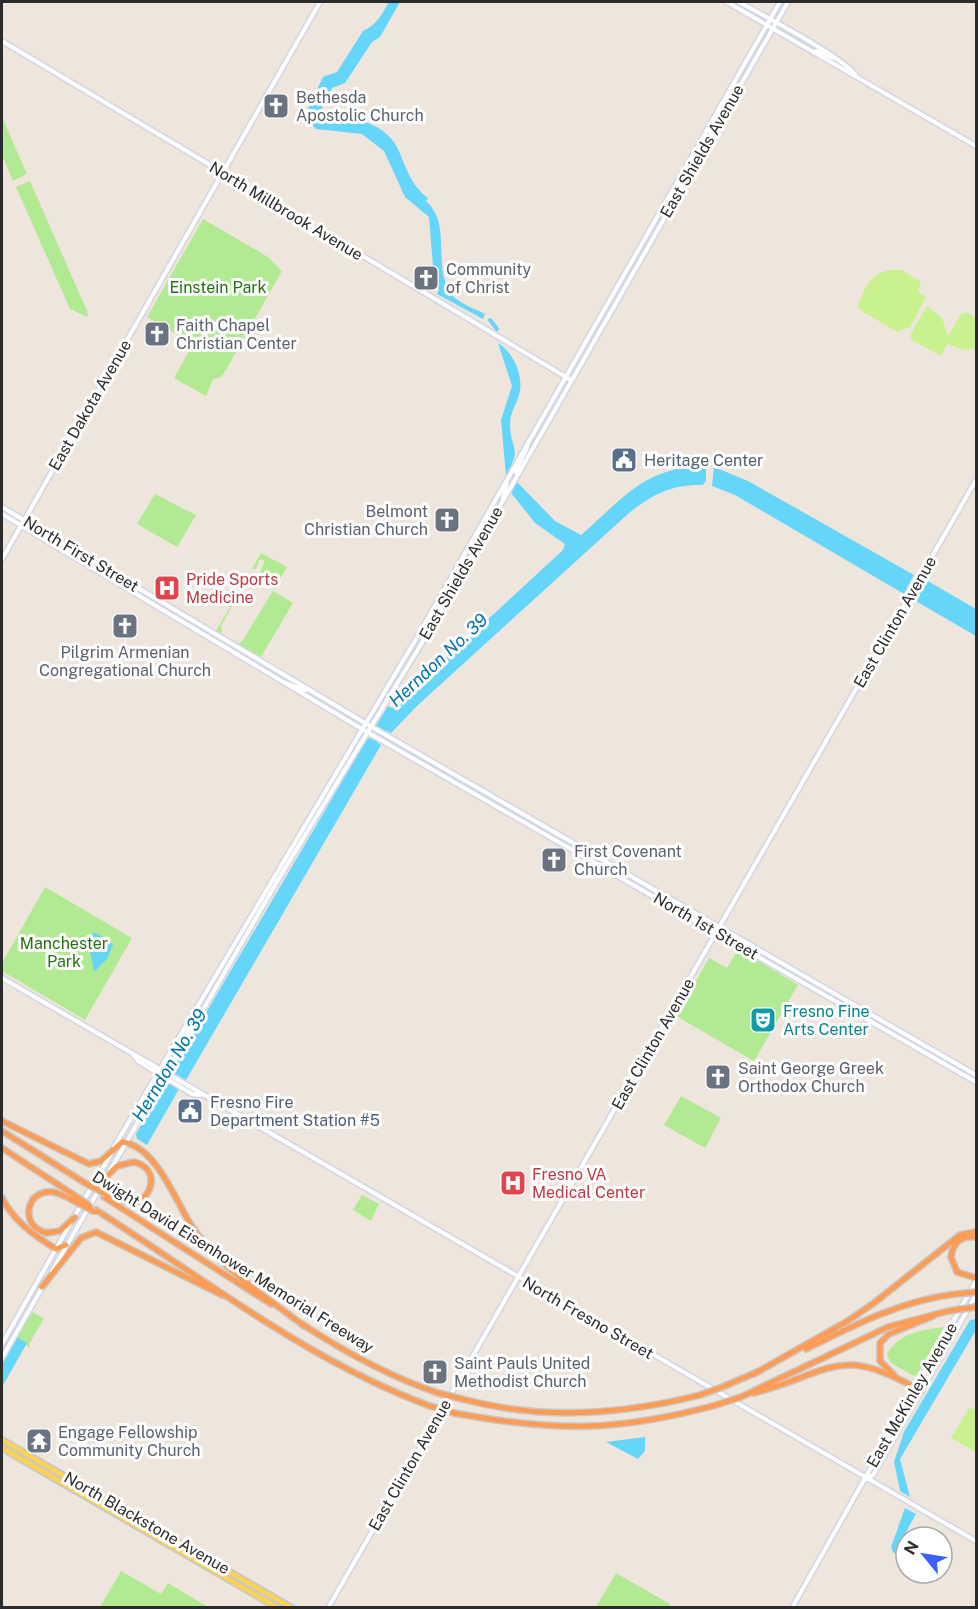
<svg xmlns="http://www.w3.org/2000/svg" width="978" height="1609" font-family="'Public Sans',sans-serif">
  <rect width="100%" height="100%" fill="#eee6dc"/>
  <!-- green -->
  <g fill="#b2ea93">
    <polygon points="2,117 27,174 13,181 2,155"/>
    <polygon points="30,181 88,313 87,317 70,309 16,187"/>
    <polygon points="203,219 268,257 282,271 227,368 221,377 213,379 206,396 174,378 193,344 147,317"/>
    <polygon points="155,494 196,515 177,547 137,524"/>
    <polygon points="261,553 287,567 273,591 293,603 261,657 238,644 243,640 277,584 260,572 265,561 260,559 256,569 252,569 221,626 222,631 220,634 216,631"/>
    <polygon points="45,887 132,938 85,1020 2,971 2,963"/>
    <polygon points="738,949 798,985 754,1061 676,1016 709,958 727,968"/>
    <polygon points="681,1096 721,1118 705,1148 664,1125"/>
    <polygon points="362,1195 379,1204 371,1221 353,1210"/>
    <polygon points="32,1312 44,1318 29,1344 30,1348 17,1337"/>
    <path d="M944,1327L917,1375L914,1376L891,1363L887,1354C899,1333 921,1330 944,1327Z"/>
    <polygon points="121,1571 161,1594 168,1583 208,1607 100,1607"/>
    <polygon points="616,1573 670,1604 669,1607 596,1607"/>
  </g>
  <!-- pitch -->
  <g fill="#c9f28e">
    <path d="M889,270H902L921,282L918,292L926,297L910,327L897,332L857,308C864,290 868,275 889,270Z"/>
    <polygon points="927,306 942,318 948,336 961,314 967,312 976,318 976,348 965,350 947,344 941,356 912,340 910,335"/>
    <polygon points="970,1407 976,1411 976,1452 951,1438"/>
  </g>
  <!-- water -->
  <g fill="#65d5fa">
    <path d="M389,2H400L380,37L372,42L345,83L332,88L320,112L323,115C349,116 383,121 397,147C406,166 410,185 428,198L426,201C453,225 431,267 452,295C459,303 475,309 485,314L483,319L437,294L439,290L433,266L429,217L405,197L384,151L362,134L316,129L304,117L323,77L337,72L363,31C377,24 380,17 389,2Z"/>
    <path d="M498,343C512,351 523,374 520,391C518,402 510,412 510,423C510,451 523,445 506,476L501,420L512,386Z"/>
    <path d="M706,466V480L703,485C672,484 653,494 629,513L418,705L391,733L376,726L388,706L392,708L563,550L565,544L535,523L511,493L517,482L555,521L581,535C625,497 644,467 706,466Z"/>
    <polygon points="714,467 748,481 914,575 904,594 735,495 712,486"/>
    <polygon points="926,580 976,609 976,636 914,600"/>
    <polygon points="370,738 381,745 186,1080 173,1073 173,1069 367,739"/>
    <polygon points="93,932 109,940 113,945 107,959 94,972 90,951"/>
    <polygon points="167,1082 179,1089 147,1145 137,1139 136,1134"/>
    <polygon points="976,1319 976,1330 900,1459 910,1497 900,1491 894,1462 904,1432 970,1320"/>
    <polygon points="17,1337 27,1343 2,1387 2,1365"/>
    <polygon points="645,1437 645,1451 638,1459 606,1442"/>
    <polygon points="905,1508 916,1514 900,1543 901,1548 906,1552 906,1561 893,1552 891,1547"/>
  </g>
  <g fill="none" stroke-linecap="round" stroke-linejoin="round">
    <!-- canal -->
    <g stroke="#65d5fa" stroke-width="4">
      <polyline points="490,320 497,329"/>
      <polyline points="373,745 386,726"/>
    </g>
    <!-- secondary casing -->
    <g stroke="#d1d5e5" stroke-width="7">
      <g id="secondary">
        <polyline points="727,2 976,146"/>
        <path d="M739,2C761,14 847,59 856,76"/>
        <polyline points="2,41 571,380"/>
        <polyline points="814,53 817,51 833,58"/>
        <polyline points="711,135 710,130 724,105"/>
        <polyline points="517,475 516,471 527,448"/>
        <polyline points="503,498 507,483"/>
        <polyline points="2,507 365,723 976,1075"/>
        <polyline points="2,514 367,732 976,1082"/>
        <polyline points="2,559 320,2"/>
        <polyline points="286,683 304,690 308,689"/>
        <polyline points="2,978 976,1541"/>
        <polyline points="185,1037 195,1016 194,1010"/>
        <polyline points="133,1054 138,1061 192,1094 200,1095"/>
        <polyline points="114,1147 419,634 780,2"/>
        <polyline points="74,1217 111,1154"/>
        <polyline points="52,1271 278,880 420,646 788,2"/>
        <polyline points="2,1344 70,1224"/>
        <polyline points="2,1358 43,1286"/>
        <polyline points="867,1479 873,1475 976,1295"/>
        <polyline points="328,1608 976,480"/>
        <polyline points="792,1608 976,1281"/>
      </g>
    </g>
    <!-- primary casing -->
    <g stroke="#c8c8c8" stroke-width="8">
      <g id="primary">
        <polyline points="2,1440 292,1608"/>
        <polyline points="2,1448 278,1608"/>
      </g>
    </g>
    <!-- highway casing -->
    <g stroke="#c8c8c8" stroke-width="8">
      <g id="highway">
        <path d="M2,1121L89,1164L101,1161L122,1142C156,1146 175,1200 191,1225C218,1267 265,1296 304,1326"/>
        <polyline points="2,1131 85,1183"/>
        <polyline points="2,1148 77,1197"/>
        <path d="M105,1178L117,1166L134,1162C157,1168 155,1190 139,1202L123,1201L106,1194"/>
        <polyline points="104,1197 271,1304"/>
        <path d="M2,1198C14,1221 33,1235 56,1249L66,1245"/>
        <path d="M74,1201C60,1193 47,1186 33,1199C24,1214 30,1228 46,1233L60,1231L75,1217"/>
        <path d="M96,1210C203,1278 310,1362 430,1406"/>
        <path d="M976,1237C962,1235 953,1242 951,1257L957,1272L976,1278"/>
        <polyline points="42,1287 81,1238 96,1232 222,1295"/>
        <path d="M302,1324C346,1353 388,1376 438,1393"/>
        <path d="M806,1349C854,1325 903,1300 956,1294"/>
        <polyline points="754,1374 846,1322 874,1303 960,1235 976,1232"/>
        <polyline points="894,1375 880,1361 880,1343 889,1334 933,1316"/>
        <polyline points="725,1386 757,1372"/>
        <path d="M754,1393C834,1372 838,1343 921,1391"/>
        <polyline points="741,1397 888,1327 948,1311"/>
        <path d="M462,1399C540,1420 622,1415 700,1395"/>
        <path d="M454,1413C555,1432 617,1432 716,1405"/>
      </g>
    </g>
    <!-- secondary -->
    <use href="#secondary" stroke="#fff" stroke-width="4"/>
    <!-- primary -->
    <use href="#primary" stroke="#fdd252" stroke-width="4.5"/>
    <!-- highway -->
    <use href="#highway" stroke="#ff9c56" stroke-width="5"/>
    <!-- highway-bridge casing -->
    <g stroke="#c8c8c8" stroke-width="8" stroke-linecap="butt">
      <g id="highway-bridge">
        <polyline points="85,1183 106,1194"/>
        <polyline points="77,1197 90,1206"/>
        <polyline points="74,1201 95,1212"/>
        <polyline points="956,1294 976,1292"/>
        <polyline points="948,1311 976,1307"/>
        <polyline points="438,1393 462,1399"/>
        <polyline points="700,1395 725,1386"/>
        <polyline points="716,1405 741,1397"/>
        <polyline points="430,1406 454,1413"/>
      </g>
    </g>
    <!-- highway-bridge -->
    <use href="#highway-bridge" stroke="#ff9c56" stroke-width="5"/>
  </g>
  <!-- icons -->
  <defs>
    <g id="church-square" transform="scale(1.35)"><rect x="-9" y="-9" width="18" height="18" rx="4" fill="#6b7280" stroke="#fff"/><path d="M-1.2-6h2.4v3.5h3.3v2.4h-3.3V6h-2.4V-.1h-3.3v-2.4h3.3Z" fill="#fff"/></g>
    <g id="civic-square" transform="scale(1.35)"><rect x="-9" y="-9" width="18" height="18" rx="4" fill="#5c6f8a" stroke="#fff"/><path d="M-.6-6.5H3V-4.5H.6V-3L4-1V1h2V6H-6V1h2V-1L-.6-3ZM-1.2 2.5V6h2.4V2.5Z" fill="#fff"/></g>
    <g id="hospital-square" transform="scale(1.35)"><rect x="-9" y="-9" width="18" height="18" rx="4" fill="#e0444e" stroke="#fff"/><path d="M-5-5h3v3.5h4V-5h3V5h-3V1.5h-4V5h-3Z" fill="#fff"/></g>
    <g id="theatre-square" transform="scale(1.35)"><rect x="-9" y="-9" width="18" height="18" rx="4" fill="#0f9aa8" stroke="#fff"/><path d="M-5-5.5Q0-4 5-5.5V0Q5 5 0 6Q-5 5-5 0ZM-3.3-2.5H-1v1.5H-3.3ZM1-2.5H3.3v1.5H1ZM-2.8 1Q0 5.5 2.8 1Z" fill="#fff"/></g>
    <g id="temple-square" transform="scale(1.35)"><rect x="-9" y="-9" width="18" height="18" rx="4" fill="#6b7280" stroke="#fff"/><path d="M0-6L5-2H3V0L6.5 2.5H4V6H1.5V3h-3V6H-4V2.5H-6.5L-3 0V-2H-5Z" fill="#fff"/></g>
  </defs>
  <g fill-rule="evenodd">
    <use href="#church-square" x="276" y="106"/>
    <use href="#church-square" x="426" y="278"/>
    <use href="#church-square" x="157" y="334"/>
    <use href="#civic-square" x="624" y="460"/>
    <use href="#church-square" x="447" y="520"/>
    <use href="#hospital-square" x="167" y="588"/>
    <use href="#church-square" x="125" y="626"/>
    <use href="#church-square" x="554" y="860"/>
    <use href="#theatre-square" x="763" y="1020"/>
    <use href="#church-square" x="718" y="1077"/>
    <use href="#civic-square" x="190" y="1111"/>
    <use href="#hospital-square" x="513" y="1183"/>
    <use href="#church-square" x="435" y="1372"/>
    <use href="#temple-square" x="39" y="1441"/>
  </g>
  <g text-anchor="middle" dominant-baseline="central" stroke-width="6" stroke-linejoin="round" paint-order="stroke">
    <!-- worship labels -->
    <g font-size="16" fill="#5b616d" stroke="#fff" text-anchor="start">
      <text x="296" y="97">Bethesda<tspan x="296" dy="18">Apostolic Church</tspan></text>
      <text x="446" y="269">Community<tspan x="446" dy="18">of Christ</tspan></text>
      <text x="176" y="325">Faith Chapel<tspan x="176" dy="18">Christian Center</tspan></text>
      <text x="428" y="511" text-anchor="end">Belmont<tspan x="428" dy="18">Christian Church</tspan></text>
      <text x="125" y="652" text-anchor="middle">Pilgrim Armenian<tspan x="125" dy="18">Congregational Church</tspan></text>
      <text x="574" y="851">First Covenant<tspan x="574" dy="18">Church</tspan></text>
      <text x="738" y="1068">Saint George Greek<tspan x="738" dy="18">Orthodox Church</tspan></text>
      <text x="454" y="1363">Saint Pauls United<tspan x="454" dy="18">Methodist Church</tspan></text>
      <text x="58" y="1432">Engage Fellowship<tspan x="58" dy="18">Community Church</tspan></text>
    </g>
    <!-- street labels -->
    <g font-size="16" fill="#2b2b2b" stroke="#fff">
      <text transform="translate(702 151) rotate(-60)">East Shields Avenue</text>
      <text transform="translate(286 211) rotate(31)">North Millbrook Avenue</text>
      <text transform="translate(90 405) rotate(-60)">East Dakota Avenue</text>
      <text transform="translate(81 554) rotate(31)">North First Street</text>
      <text transform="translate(461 573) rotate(-60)">East Shields Avenue</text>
      <text transform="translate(895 622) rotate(-60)">East Clinton Avenue</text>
      <text transform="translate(706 926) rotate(30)">North 1st Street</text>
      <text transform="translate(653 1044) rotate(-60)">East Clinton Avenue</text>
      <text transform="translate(233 1262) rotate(32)">Dwight David Eisenhower Memorial Freeway</text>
      <text transform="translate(588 1318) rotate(30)">North Fresno Street</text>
      <text transform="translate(912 1395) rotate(-60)">East McKinley Avenue</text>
      <text transform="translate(410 1465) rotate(-60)">East Clinton Avenue</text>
      <text transform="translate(147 1523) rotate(30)">North Blackstone Avenue</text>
    </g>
    <!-- park labels -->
    <g font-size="16" fill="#287014" stroke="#fff">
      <text x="218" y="287">Einstein Park</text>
      <text x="64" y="943">Manchester<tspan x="64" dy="18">Park</tspan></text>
    </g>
    <!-- service labels -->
    <g font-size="16" fill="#4e5e75" stroke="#fff" text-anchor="start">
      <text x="644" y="460">Heritage Center</text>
      <text x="210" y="1102">Fresno Fire<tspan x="210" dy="18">Department Station #5</tspan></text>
    </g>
    <!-- health labels -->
    <g font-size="16" fill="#be3a42" stroke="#fff" text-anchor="start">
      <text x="186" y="579">Pride Sports<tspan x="186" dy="18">Medicine</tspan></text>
      <text x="532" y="1174">Fresno VA<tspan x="532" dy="18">Medical Center</tspan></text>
    </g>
    <!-- culture labels -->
    <g font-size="16" fill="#0d838f" stroke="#fff" text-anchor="start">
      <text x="783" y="1011">Fresno Fine<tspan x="783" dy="18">Arts Center</tspan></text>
    </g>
    <!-- water labels -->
    <g font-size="18" font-style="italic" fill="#0172a9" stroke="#fff">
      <text transform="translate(438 660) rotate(-43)">Herndon No. 39</text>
      <text transform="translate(169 1065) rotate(-59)">Herndon No. 39</text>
    </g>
  </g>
  <!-- border -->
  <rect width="978" height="1609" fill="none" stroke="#2b2b2b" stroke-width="6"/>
  <!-- north arrow -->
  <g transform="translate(924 1555) rotate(300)"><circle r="28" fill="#ffffff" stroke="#aaaaaa" stroke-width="1.5"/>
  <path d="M0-4.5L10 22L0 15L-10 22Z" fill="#3861ff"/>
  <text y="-9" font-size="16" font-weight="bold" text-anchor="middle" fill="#2b2b2b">N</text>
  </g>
</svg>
